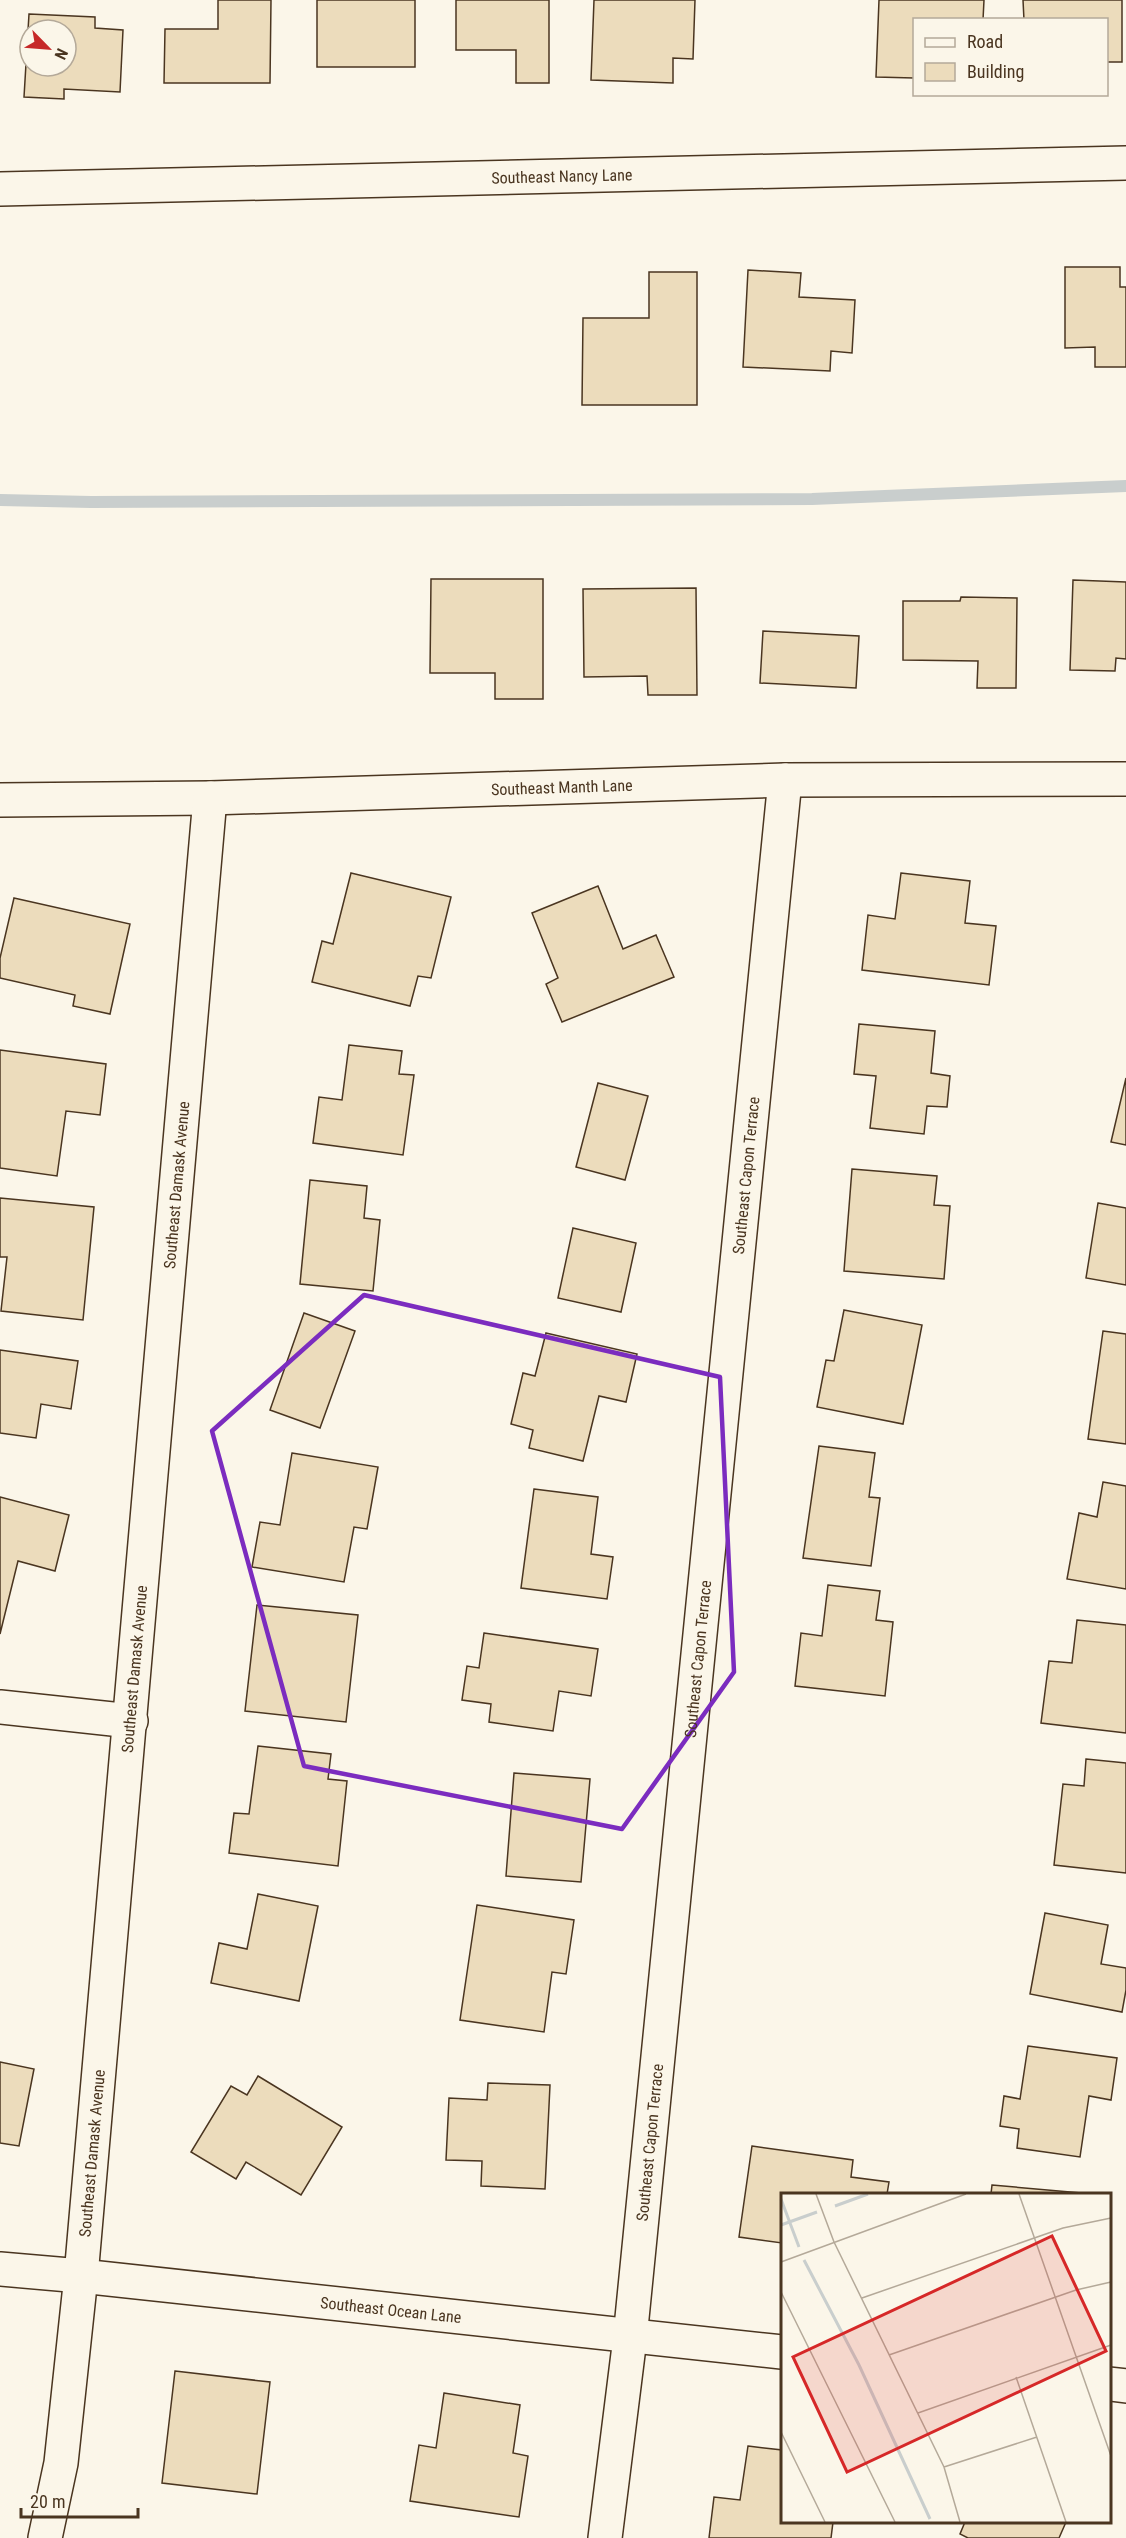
<svg xmlns="http://www.w3.org/2000/svg" width="1126" height="2538" font-family="'Roboto Condensed',sans-serif">
  <rect width="100%" height="100%" fill="#fbf6e9"/>
  <g fill="none" stroke-linecap="round" stroke-linejoin="round">
    <!-- stream -->
    <polyline stroke="#c9cecd" stroke-width="12" points="0,500 91,502 812,499 1126,486"/>
  </g>
  <!-- building -->
  <g fill="#ecdcbc" stroke="#4a3520" stroke-width="1.5" fill-rule="evenodd">
    <polygon points="218,0 271,0 270,83 164,83 165,29 218,29"/>
    <rect x="317" y="0" width="98" height="67"/>
    <polygon points="456,0 549,0 549,83 516,83 516,50 456,50"/>
    <polygon points="594,0 695,0 693,59 673,58 673,83 591,80"/>
    <polygon points="879,0 984,0 983,20 914,20 914,78 876,77"/>
    <polygon points="1023,0 1122,0 1122,62 1106,62 1106,20 1024,20"/>
    <path d="M29,14L95,17V28L123,30L120,92L64,89V99L24,97ZM30,30H66V66H30Z"/>
    <polygon points="1065,267 1120,267 1120,287 1126,287 1126,367 1095,367 1095,347 1065,348"/>
    <polygon points="748,270 801,273 799,297 855,300 852,353 831,351 830,371 743,367"/>
    <polygon points="649,272 697,272 697,405 582,405 583,318 649,318"/>
    <polygon points="431,579 543,579 543,699 495,699 495,673 430,673"/>
    <polygon points="1073,580 1126,582 1126,659 1116,658 1115,671 1070,670"/>
    <polygon points="696,588 697,695 648,695 647,676 584,677 583,589"/>
    <polygon points="961,597 1017,598 1016,688 977,688 978,661 903,660 903,601 960,601"/>
    <polygon points="763,631 859,636 856,688 760,683"/>
    <polygon points="351,873 451,897 431,978 418,976 410,1006 312,982 322,941 333,944"/>
    <polygon points="901,873 970,881 965,923 996,926 989,985 862,970 868,915 895,919"/>
    <polygon points="598,886 623,949 656,935 674,977 562,1022 546,984 558,978 532,913"/>
    <polygon points="14,898 130,924 110,1014 73,1006 75,995 0,978 0,958"/>
    <polygon points="859,1024 935,1031 931,1073 950,1076 947,1107 927,1106 924,1134 870,1128 876,1076 854,1074"/>
    <polygon points="349,1045 402,1051 399,1074 414,1075 403,1155 313,1143 319,1097 342,1100"/>
    <polygon points="0,1050 106,1064 100,1115 66,1111 57,1176 0,1168"/>
    <polygon points="1126,1078 1126,1145 1111,1142"/>
    <polygon points="598,1083 648,1096 625,1180 576,1167"/>
    <polygon points="852,1169 937,1176 934,1205 950,1206 944,1279 844,1271"/>
    <polygon points="310,1180 367,1186 364,1218 380,1220 373,1291 300,1284"/>
    <polygon points="0,1198 94,1207 83,1320 1,1311 7,1257 0,1257"/>
    <polygon points="1098,1203 1126,1208 1126,1285 1086,1278"/>
    <polygon points="573,1228 636,1243 621,1312 558,1298"/>
    <polygon points="844,1310 922,1325 903,1424 817,1407 826,1360 834,1361"/>
    <polygon points="304,1313 355,1331 320,1428 270,1410"/>
    <polygon points="1103,1331 1126,1334 1126,1444 1088,1439"/>
    <polygon points="546,1333 637,1354 626,1402 599,1396 583,1461 529,1448 533,1430 511,1424 523,1373 535,1376"/>
    <polygon points="0,1350 78,1361 71,1409 41,1404 36,1438 0,1433"/>
    <polygon points="819,1446 875,1453 869,1497 880,1498 871,1566 803,1558"/>
    <polygon points="292,1453 378,1467 367,1529 354,1527 344,1582 252,1567 260,1522 280,1525"/>
    <polygon points="1103,1482 1126,1486 1126,1589 1067,1579 1079,1513 1097,1517"/>
    <polygon points="534,1489 598,1497 591,1554 613,1557 607,1599 521,1588"/>
    <polygon points="0,1497 69,1515 55,1571 18,1561 0,1634"/>
    <polygon points="828,1585 880,1591 876,1620 893,1622 885,1696 795,1686 801,1633 822,1636"/>
    <polygon points="257,1605 358,1615 346,1722 245,1711"/>
    <polygon points="1077,1620 1126,1625 1126,1733 1041,1723 1049,1661 1072,1663"/>
    <polygon points="484,1633 598,1649 591,1696 559,1691 553,1731 489,1722 491,1704 462,1700 467,1666 479,1668"/>
    <polygon points="258,1746 331,1754 328,1779 347,1781 338,1866 229,1853 234,1813 249,1814"/>
    <polygon points="1086,1759 1126,1763 1126,1873 1054,1865 1063,1784 1084,1786"/>
    <polygon points="514,1773 590,1779 581,1882 506,1876"/>
    <polygon points="258,1894 318,1906 299,2001 211,1983 219,1943 247,1949"/>
    <polygon points="477,1905 574,1920 566,1974 552,1972 544,2032 460,2020"/>
    <polygon points="1045,1913 1108,1925 1101,1964 1126,1968 1126,1990 1122,2012 1030,1994"/>
    <polygon points="1028,2046 1117,2058 1111,2100 1089,2096 1080,2157 1017,2148 1019,2129 1000,2126 1004,2096 1020,2099"/>
    <polygon points="0,2062 34,2069 19,2146 0,2143"/>
    <polygon points="258,2076 342,2127 301,2195 246,2162 236,2179 191,2152 231,2086 247,2095"/>
    <polygon points="488,2083 550,2085 545,2189 481,2186 482,2161 446,2160 449,2098 487,2100"/>
    <polygon points="752,2146 853,2160 851,2177 889,2182 887,2194 782,2194 782,2243 739,2237"/>
    <polygon points="992,2185 1093,2194 991,2194"/>
    <polygon points="175,2371 270,2382 257,2494 162,2483"/>
    <polygon points="444,2393 520,2405 513,2453 528,2456 519,2517 410,2501 419,2445 436,2448"/>
    <polygon points="748,2446 782,2450 782,2522 833,2522 831,2538 709,2538 714,2497 740,2500"/>
    <polygon points="965,2522 1066,2522 1059,2538 968,2538 960,2534"/>
  </g>
  <g fill="none" stroke-linecap="round" stroke-linejoin="round">
    <!-- minor casing -->
    <g stroke="#4a3520" stroke-width="36">
      <g id="minor">
        <path id="s1" d="M0,189L1126,163"/>
        <path id="s2" d="M0,800L210,798L785,780L1126,779"/>
        <polyline points="0,1707 131,1721"/>
        <path id="s3" d="M0,2269L81,2276L782,2352"/>
        <polyline points="1110,2384 1126,2386"/>
        <path id="s4" d="M45,2538L61,2463L81,2276L210,798"/>
        <path id="s5" d="M605,2538L630,2338L785,780"/>
      </g>
    </g>
    <!-- minor -->
    <use href="#minor" stroke="#fbf6e9" stroke-width="33"/>
  </g>
  <!-- marked area -->
  <path fill="none" stroke="#7b2cbf" stroke-width="4.5" stroke-linejoin="round" d="M364,1295L720,1377L734,1672L622,1829L304,1766L212,1431Z"/>
  <g text-anchor="middle" dominant-baseline="central" stroke-width="4.5" stroke-linejoin="round" paint-order="stroke">
    <!-- street labels -->
    <g font-size="16" fill="#4a3520" stroke="#fbf6e9">
      <text stroke="none"><textPath href="#s1" startOffset="562">Southeast Nancy Lane</textPath></text>
      <text stroke="none"><textPath href="#s2" startOffset="562">Southeast Manth Lane</textPath></text>
      <text stroke="none"><textPath href="#s5" startOffset="1370">Southeast Capon Terrace</textPath></text>
      <text stroke="none"><textPath href="#s4" startOffset="1360">Southeast Damask Avenue</textPath></text>
      <text stroke="none"><textPath href="#s5" startOffset="884">Southeast Capon Terrace</textPath></text>
      <text stroke="none"><textPath href="#s4" startOffset="874">Southeast Damask Avenue</textPath></text>
      <text stroke="none"><textPath href="#s5" startOffset="398">Southeast Capon Terrace</textPath></text>
      <text stroke="none"><textPath href="#s4" startOffset="388">Southeast Damask Avenue</textPath></text>
      <text stroke="none"><textPath href="#s3" startOffset="393">Southeast Ocean Lane</textPath></text>
    </g>
  </g>
  <!-- overview -->
  <g transform="translate(781 2193)">
    <rect width="330" height="330" fill="#fbf6e9"/>
    <path fill="none" stroke="#c9cecd" stroke-width="3" d="M0,6L18,54M54,13L87,1M0,32L36,19M23,67L78,172L149,326"/>
    <path fill="none" stroke="#b4a999" stroke-width="1.5" d="M35,1L53,49L163,274L179,329M238,1L330,263M0,69L185,1M0,99L114,329M81,105L282,35L330,25M108,162L295,97L330,89M235,184L285,329M137,220L330,152M0,239L44,329M163,274L256,244"/>
    <path fill="#d62828" fill-opacity="0.15" stroke="#d62828" stroke-width="3" d="M271,43L325,158L66,279L12,164Z"/>
    <rect width="330" height="330" fill="none" stroke="#4a3520" stroke-width="3"/>
  </g>
  <!-- legend -->
  <rect x="913" y="18" width="195" height="78" fill="#fbf6e9" stroke="#b4a999" stroke-width="1.5"/>
  <rect x="925" y="38" width="30" height="9" fill="#fbf6e9" stroke="#b4a999" stroke-width="1.5"/>
  <text x="967" y="48" font-size="18" fill="#4a3520">Road</text>
  <rect x="925" y="63" width="30" height="18" fill="#ecdcbc" stroke="#b4a999" stroke-width="1.5"/>
  <text x="967" y="78" font-size="18" fill="#4a3520">Building</text>
  <!-- north arrow -->
  <g transform="translate(48 48) rotate(115)"><circle r="28" fill="#fbf6e9" stroke="#b4a999" stroke-width="1.5"/>
  <path d="M0-4.5L10 22L0 15L-10 22Z" fill="#c62828"/>
  <text y="-9" font-size="16" font-weight="bold" text-anchor="middle" fill="#4a3520">N</text>
  </g>
  <!-- scale -->
  <path d="M21 2508v9h117v-9" fill="none" stroke="#4a3520" stroke-width="3"/>
  <text x="30" y="2508" font-size="18" fill="#4a3520" stroke="#fbf6e9" stroke-width="4.5" paint-order="stroke">20 m</text>
</svg>
